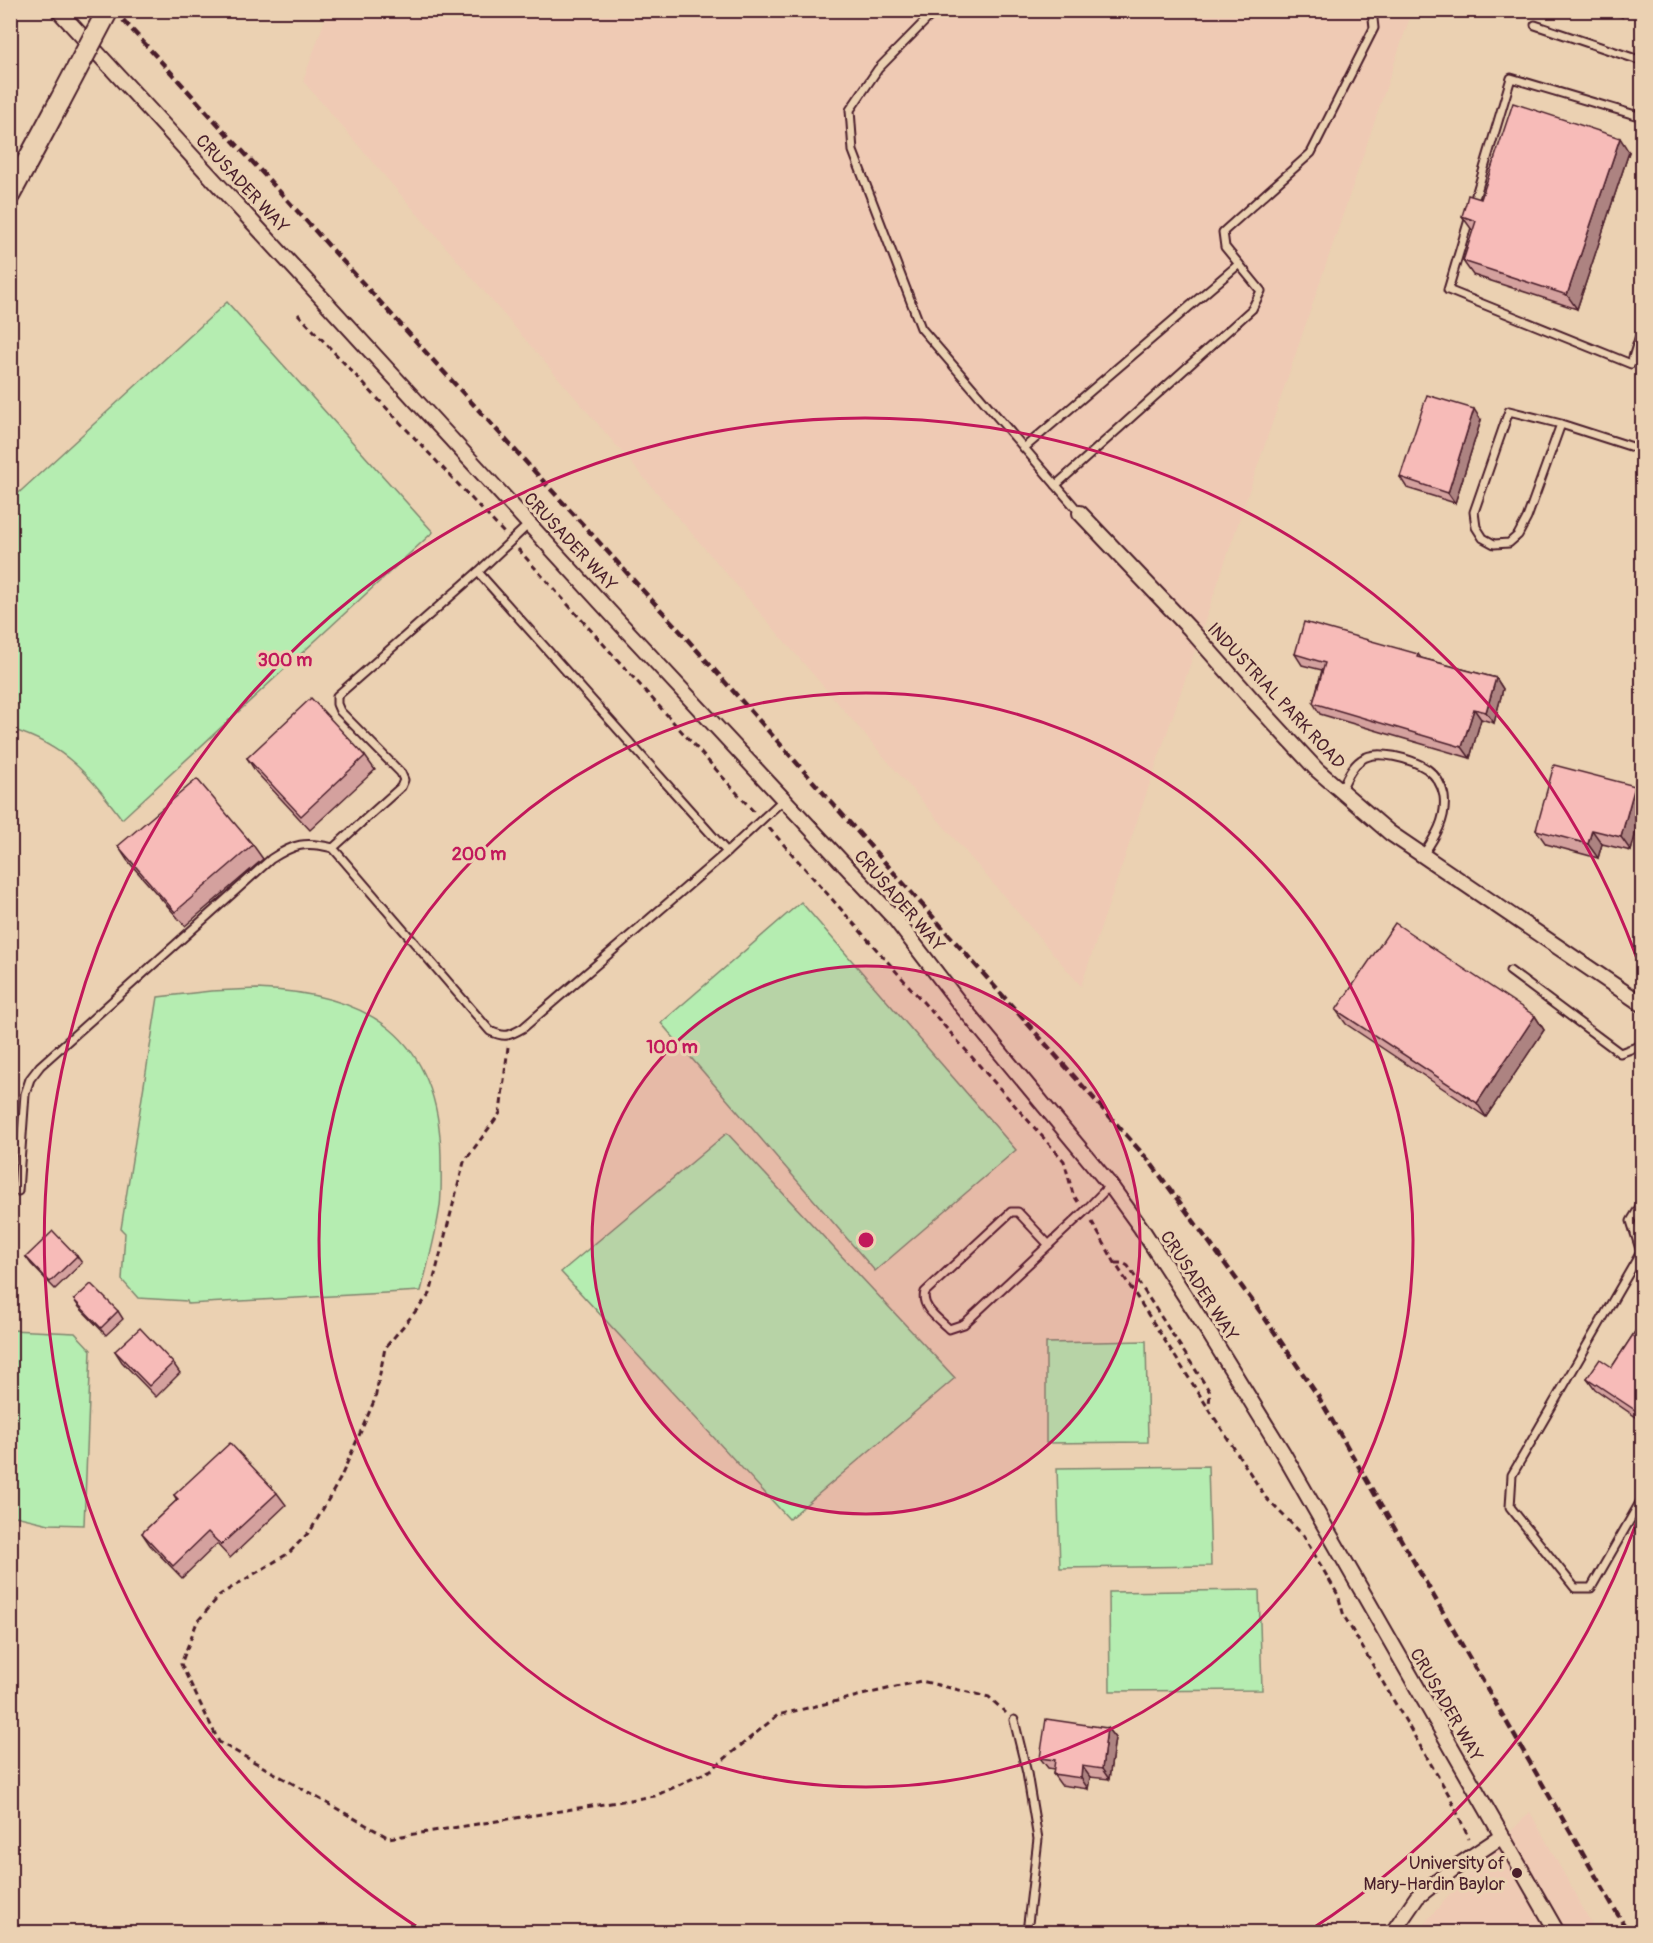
<svg xmlns="http://www.w3.org/2000/svg" width="1653" height="1943" font-family="Pangolin,sans-serif">
  <rect width="100%" height="100%" fill="#ebd1b2"/>
  <filter id="ink" filterUnits="userSpaceOnUse"><feTurbulence type="fractalNoise" baseFrequency=".0167" numOctaves="2"/><feDisplacementMap in="SourceGraphic" scale="12" xChannelSelector="R" yChannelSelector="G"/><feConvolveMatrix kernelMatrix="1 2 1 2 8 2 1 2 1" color-interpolation-filters="sRGB"/></filter>
  <g filter="url(#ink)">
    <!-- built -->
    <g fill="#efcab4">
      <polygon points="328,11 1412,11 1081,986 303,81"/>
      <polygon points="1530,1812 1596,1932 1421,1932 1429,1918 1465,1878"/>
    </g>
    <!-- green -->
    <g fill="#b5edb1" stroke="#80866e" stroke-width="1.5">
      <path d="M227,302L433,532L122,819C88,774 66,746 11,729V500Z"/>
      <polygon points="801,902 1016,1150 875,1271 661,1023"/>
      <path d="M257,989C368,993 439,1036 441,1156C441,1172 442,1190 440,1206C436,1235 428,1263 421,1291L188,1304L187,1301L138,1298L122,1280L125,1233L121,1229L158,997L211,991Z"/>
      <polygon points="727,1133 955,1378 789,1519 561,1272"/>
      <polygon points="11,1330 75,1333 91,1350 84,1525 49,1524 11,1515"/>
      <polygon points="1146,1341 1148,1442 1046,1443 1046,1343"/>
      <polygon points="1208,1466 1211,1566 1060,1568 1057,1468"/>
      <polygon points="1259,1590 1262,1690 1110,1691 1109,1592"/>
    </g>
    <g fill="none" stroke-linecap="round" stroke-linejoin="round">
      <!-- lane casing -->
      <g stroke="#4a1f2b" stroke-width="11">
        <g id="lane">
          <polyline points="936,10 878,69 850,110 853,151 921,328 1080,513"/>
          <polyline points="1535,25 1642,61"/>
          <polyline points="1473,205 1511,78 1642,117"/>
          <polyline points="1470,216 1448,290 1631,364 1642,329"/>
          <polyline points="1561,424 1527,518 1518,535 1509,543 1494,544 1483,538 1476,527 1474,512 1509,411 1561,424 1642,450"/>
          <polyline points="1024,448 1239,264"/>
          <polyline points="1056,485 1252,309 1261,291 1225,247 1223,232 1311,153 1374,28 1372,10"/>
          <path d="M529,524L478,572L337,696V704L340,711L401,773L404,780L401,787L333,848L490,1031C505,1038 509,1036 523,1028L727,852L784,799"/>
          <polyline points="478,572 727,852"/>
          <path d="M1341,790C1346,780 1351,767 1361,760C1376,748 1412,759 1427,769C1435,775 1442,785 1444,796C1447,819 1435,837 1423,855"/>
          <polyline points="1510,971 1620,1053 1642,1045"/>
          <path d="M18,1191L25,1094L30,1079L40,1066L271,859C294,844 305,841 333,848"/>
          <polyline points="1642,1203 1631,1221 1641,1252 1512,1475 1510,1507 1575,1588 1591,1588 1642,1499"/>
          <path d="M1049,1245L1018,1212H1011L925,1292C920,1307 939,1319 949,1329L964,1324L1085,1211L1110,1185"/>
          <polyline points="1014,1720 1027,1773 1038,1839 1027,1932"/>
        </g>
      </g>
      <!-- street casing -->
      <g stroke="#4a1f2b" stroke-width="18">
        <g id="street">
          <polyline points="58,10 616,619 895,919 960,1004 1110,1185 1141,1228 1211,1336 1283,1453 1557,1932"/>
          <polyline points="1080,513 1190,629 1257,705 1317,770 1390,833 1642,1004"/>
          <polyline points="1393,1932 1417,1897 1453,1869 1501,1837"/>
        </g>
      </g>
      <!-- secondary casing -->
      <g stroke="#4a1f2b" stroke-width="24">
        <polyline id="secondary" points="10,194 60,101"/>
      </g>
      <!-- path -->
      <g stroke="#4a1f2b" stroke-width="3" stroke-dasharray="6 4.5" stroke-linecap="butt">
        <polyline points="298,314 504,533"/>
        <polyline points="518,549 754,812"/>
        <polyline points="769,828 1064,1161 1073,1194 1078,1202"/>
        <polyline points="508,1047 500,1113 464,1162 430,1294 385,1348 375,1399 340,1479 311,1530 289,1553 221,1594 197,1622 181,1664 219,1742 389,1838 655,1796 711,1770 778,1715 921,1681 989,1697 1006,1713"/>
        <polyline points="1092,1222 1115,1263 1266,1498 1303,1535 1338,1595 1344,1616 1449,1795 1469,1839"/>
        <polyline points="1115,1263 1123,1263 1128,1266 1210,1392 1209,1406"/>
      </g>
      <!-- lane -->
      <use href="#lane" stroke="#ebd1b2" stroke-width="7"/>
      <!-- street -->
      <use href="#street" stroke="#ebd1b2" stroke-width="14"/>
      <!-- secondary -->
      <use href="#secondary" stroke="#ebd1b2" stroke-width="20"/>
      <!-- rail -->
      <polyline stroke="#4a1f2b" stroke-width="4.5" stroke-dasharray="9 4.5" stroke-linecap="butt" points="114,10 679,630 1150,1162 1262,1314 1318,1396 1628,1932"/>
      <!-- secondary-bridge casing -->
      <g stroke="#4a1f2b" stroke-width="24" stroke-linecap="butt">
        <polyline id="secondary-bridge" points="60,101 108,10"/>
      </g>
      <!-- secondary-bridge -->
      <use href="#secondary-bridge" stroke="#ebd1b2" stroke-width="20"/>
    </g>
    <!-- wall -->
    <g fill="#d4a19e" stroke="#4a1f2b" stroke-width="1.5">
      <polygon points="1602,10 1624,10 1622,17"/>
      <polygon points="1629,152 1577,309 1473,275 1463,261 1473,231 1472,230 1462,216 1481,199"/>
      <polygon points="1481,420 1455,503 1407,488 1400,477"/>
      <polygon points="1295,654 1418,654 1421,658 1496,678 1503,689 1494,723 1481,719 1470,758 1320,714 1313,703 1322,670 1302,665"/>
      <polygon points="365,756 375,770 310,830 256,772 247,758"/>
      <polygon points="1635,786 1642,797 1642,809 1631,851 1602,844 1598,858 1546,844 1536,830"/>
      <polygon points="253,845 263,859 185,926 127,860 118,846"/>
      <polygon points="1336,1010 1535,1016 1544,1030 1486,1117 1346,1024"/>
      <polygon points="77,1256 82,1263 55,1289 31,1264 26,1257"/>
      <polygon points="74,1300 118,1311 123,1319 106,1335 79,1307"/>
      <polygon points="1642,1321 1642,1421 1595,1389 1587,1378 1612,1367"/>
      <polygon points="115,1351 173,1363 180,1373 156,1397 122,1362"/>
      <polygon points="277,1493 286,1505 230,1558 217,1544 182,1578 150,1545 142,1533 177,1500 174,1495"/>
      <polygon points="1107,1728 1115,1738 1109,1779 1090,1777 1088,1789 1061,1785 1053,1774 1054,1769 1048,1768 1040,1758"/>
    </g>
    <!-- shaded-wall -->
    <g fill="#ad8381" stroke="#4a1f2b" stroke-width="1.5">
      <polygon points="1617,10 1624,10 1622,17"/>
      <polygon points="1620,138 1629,152 1577,309 1567,295"/>
      <polygon points="1474,409 1481,420 1455,503 1448,493"/>
      <polygon points="1496,678 1503,689 1494,723 1486,712"/>
      <polygon points="1474,709 1481,719 1470,758 1462,747"/>
      <polygon points="1635,786 1642,797 1642,809 1631,851 1621,837"/>
      <polygon points="1592,830 1602,844 1598,858 1588,844"/>
      <polygon points="1535,1016 1544,1030 1486,1117 1477,1103"/>
      <polygon points="1642,1405 1642,1419 1638,1412"/>
      <polygon points="1107,1728 1115,1738 1109,1779 1102,1769"/>
      <polygon points="1082,1766 1090,1777 1088,1789 1081,1778"/>
    </g>
    <!-- building -->
    <g fill="#f7bbb8" stroke="#4a1f2b" stroke-width="1.5">
      <polygon points="1513,103 1620,138 1567,295 1463,261 1476,221 1462,216 1466,203 1468,195 1481,199"/>
      <polygon points="1427,395 1474,409 1448,493 1400,477"/>
      <polygon points="1304,622 1418,654 1417,657 1496,678 1486,712 1474,709 1462,747 1313,703 1325,663 1295,654"/>
      <polygon points="311,698 365,756 301,816 247,758"/>
      <polygon points="1554,765 1635,786 1621,837 1592,830 1588,844 1536,830"/>
      <polygon points="197,779 253,845 175,912 118,846"/>
      <polygon points="1395,923 1535,1016 1477,1103 1336,1010"/>
      <polygon points="53,1231 77,1256 50,1282 26,1257"/>
      <polygon points="91,1284 118,1311 101,1328 74,1300"/>
      <polygon points="1642,1321 1642,1405 1638,1412 1587,1378 1600,1359 1612,1367"/>
      <polygon points="140,1328 173,1363 149,1386 115,1351"/>
      <polygon points="230,1443 277,1493 221,1545 208,1532 173,1566 142,1533 178,1499 174,1495"/>
      <polygon points="1046,1719 1107,1728 1102,1769 1082,1766 1081,1778 1053,1774 1055,1760 1040,1758"/>
    </g>
  </g>
  <!-- distance rings -->
  <circle cx="866" cy="1240" r="274" fill="#c2185b" fill-opacity=".12"/>
  <g fill="none" stroke="#c2185b" stroke-width="3">
    <circle cx="866" cy="1240" r="274"/>
    <circle cx="866" cy="1240" r="547"/>
    <path d="M1642 1507A821 821 0 0 1 1307 1932M425 1932A821 821 0 1 1 1642 973"/>
  </g>
  <!-- markers -->
  <circle fill="#4a1f2b" stroke="#ebd1b2" stroke-width="2" cx="1517" cy="1873" r="6"/>
  <g text-anchor="middle" dominant-baseline="central" stroke-width="6" stroke-linejoin="round" paint-order="stroke">
    <!-- street labels -->
    <g font-size="18" fill="#4a1f2b" stroke="#ebd1b2">
      <text transform="translate(242 184) rotate(47)">CRUSADER WAY</text>
      <text transform="translate(570 542) rotate(47)">CRUSADER WAY</text>
      <text transform="translate(1276 696) rotate(47)">INDUSTRIAL PARK ROAD</text>
      <text transform="translate(899 901) rotate(49)">CRUSADER WAY</text>
      <text transform="translate(1199 1286) rotate(57)">CRUSADER WAY</text>
      <text transform="translate(1446 1705) rotate(60)">CRUSADER WAY</text>
    </g>
    <!-- poi labels -->
    <g font-size="18" fill="#4a1f2b" stroke="#ebd1b2" text-anchor="end">
      <text x="1505" y="1863">University of<tspan x="1505" dy="21">Mary-Hardin Baylor</tspan></text>
    </g>
  </g>
  <circle cx="866" cy="1240" r="9" fill="#c2185b" stroke="#ebd1b2" stroke-width="3"/>
  <g font-size="18" text-anchor="middle" font-weight="bold" fill="#c2185b" stroke="#ebd1b2" stroke-width="6" stroke-linejoin="round" paint-order="stroke">
    <text x="285" y="666">300 m</text>
    <text x="479" y="860">200 m</text>
    <text x="672" y="1053">100 m</text>
  </g>
  <!-- margin -->
  <rect width="1653" height="1943" fill="none" stroke="#ebd1b2" stroke-width="36"/>
  <rect x="18" y="18" width="1617" height="1907" fill="none" stroke="#4a1f2b" stroke-width="2" filter="url(#ink)"/>
</svg>
